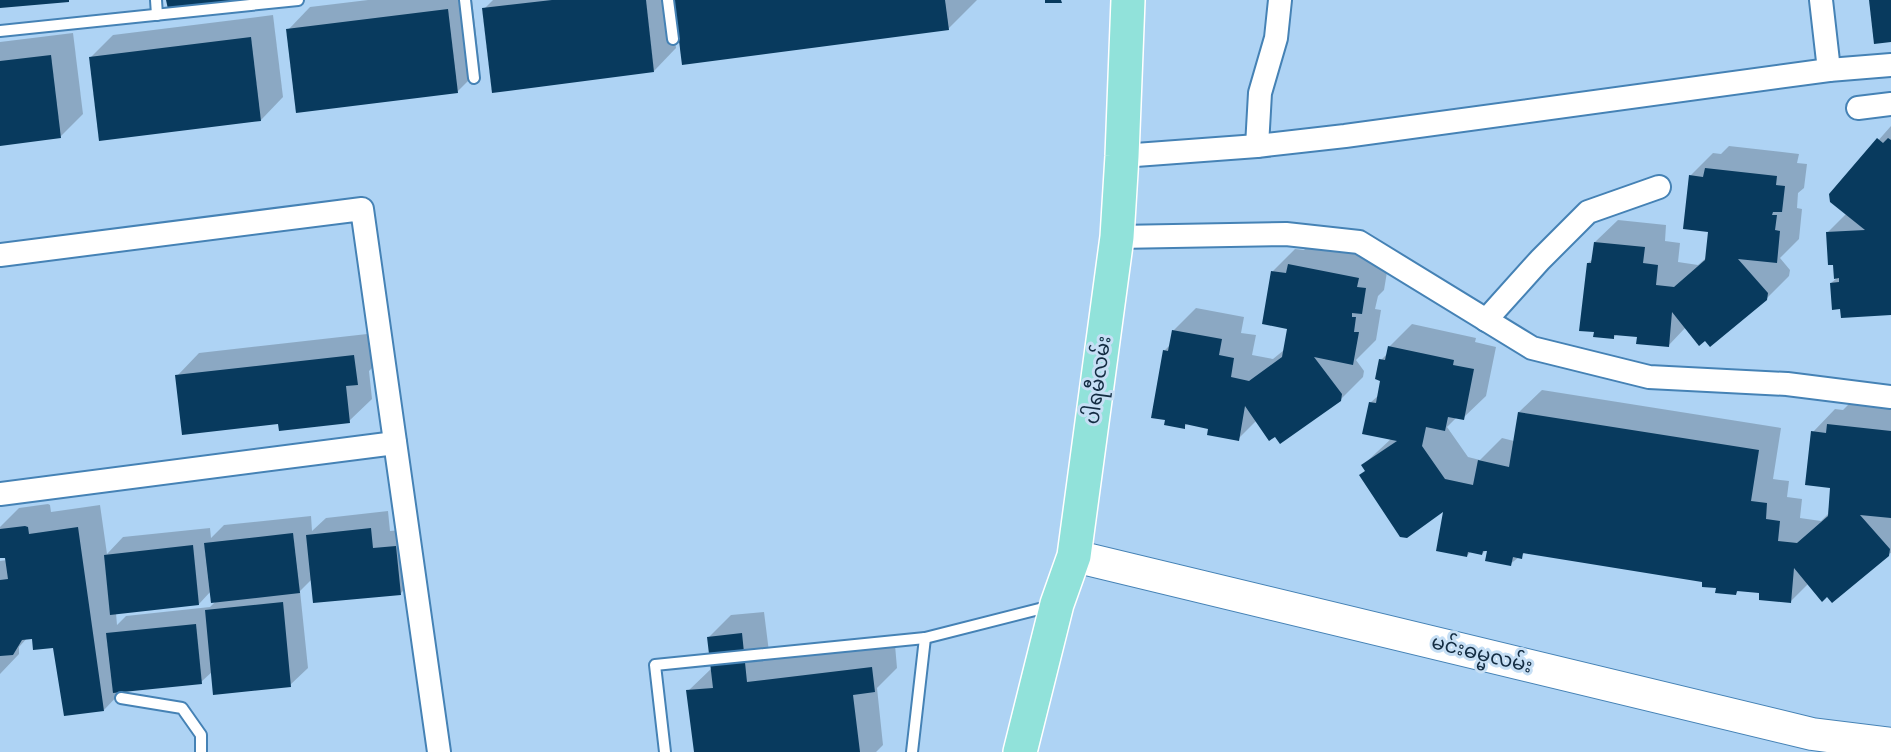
<svg xmlns="http://www.w3.org/2000/svg" width="1891" height="752" font-family="'Nunito Sans','Noto Sans Myanmar',sans-serif">
  <rect width="100%" height="100%" fill="#aed3f4"/>
  <!-- shadow -->
  <g fill="#0003" fill-rule="evenodd">
    <polygon points="368,0 472,0 480,69 457,92 288,30 310,7"/>
    <polygon points="493,0 670,0 676,48 654,71 484,9"/>
    <polygon points="675,0 977,0 948,29"/>
    <polygon points="273,15 283,97 261,120 91,57 113,35"/>
    <polygon points="73,33 83,114 60,137 0,144 0,42"/>
    <polygon points="1891,126 1891,313 1842,307 1831,283 1836,279 1835,263 1827,233 1847,213 1831,194"/>
    <polygon points="1729,146 1799,154 1797,163 1807,164 1804,188 1798,193 1797,208 1802,209 1799,239 1780,258 1790,270 1789,276 1766,299 1705,339 1686,327 1668,346 1639,336 1617,334 1613,338 1588,263 1593,259 1595,242 1618,220 1666,225 1665,241 1680,243 1678,262 1698,265 1706,258 1710,231 1690,176 1713,153 1721,154"/>
    <polygon points="1312,242 1381,255 1388,266 1384,290 1378,296 1375,309 1381,310 1376,340 1356,360 1364,371 1363,377 1340,400 1257,420 1238,439 1210,427 1188,423 1184,427 1164,351 1170,345 1173,331 1196,308 1244,317 1241,333 1256,335 1252,355 1273,359 1284,350 1289,327 1273,271 1295,249 1304,250"/>
    <polygon points="1412,324 1476,338 1475,342 1496,347 1486,396 1463,418 1457,417 1447,427 1468,457 1480,460 1502,438 1514,441 1519,412 1542,390 1781,428 1773,479 1789,481 1787,497 1802,499 1800,518 1821,521 1828,514 1832,487 1813,432 1835,409 1843,410 1851,402 1891,406 1891,553 1809,583 1790,602 1761,592 1739,590 1735,594 1704,581 1526,552 1510,564 1488,550 1486,550 1482,554 1471,551 1467,556 1446,508 1366,470 1363,465 1392,438 1370,403 1379,395 1382,379 1381,360 1388,353 1389,347"/>
    <polygon points="376,333 379,361 369,371 372,399 349,421 280,423 177,376 199,353"/>
    <path d="M48,504L50,505L51,512L100,505L107,554L123,537L210,528L211,538L224,525L311,516L312,531L326,518L388,511L390,531L414,529L418,575L401,593L312,579L300,591L308,668L290,685L213,671L201,682L122,691L104,710L55,646L33,637H28L19,647V654L0,674V561L7,560L6,556L0,557V527L19,508ZM211,591L216,601L210,607L126,616L117,625L116,613L199,604Z"/>
    <polygon points="764,612 770,660 895,645 897,668 877,688 883,745 876,752 695,752 688,691 712,668 708,638 731,615"/>
  </g>
  <!-- building -->
  <g fill="#083a5e">
    <polygon points="0,0 69,0 69,2 0,8"/>
    <polygon points="166,0 233,0 233,1 168,9"/>
    <polygon points="552,0 646,0 654,72 492,93 482,8"/>
    <polygon points="674,0 945,0 949,30 682,65"/>
    <polygon points="1045,0 1061,0 1062,3 1045,3"/>
    <polygon points="1869,0 1891,0 1891,42 1874,44"/>
    <polygon points="448,9 458,93 296,113 286,29"/>
    <polygon points="251,37 261,121 99,141 89,57"/>
    <polygon points="51,55 61,138 0,146 0,61"/>
    <polygon points="1877,138 1883,143 1888,138 1891,140 1891,315 1841,318 1840,309 1832,310 1830,283 1839,282 1839,278 1834,279 1833,265 1828,265 1826,232 1865,230 1830,202 1829,194"/>
    <polygon points="1705,168 1777,176 1776,185 1785,186 1782,212 1773,212 1772,215 1777,215 1775,230 1780,231 1777,263 1738,259 1768,293 1767,300 1710,347 1705,341 1699,346 1672,312 1669,347 1636,344 1637,337 1614,335 1614,339 1593,337 1594,332 1579,331 1587,263 1591,263 1594,242 1645,247 1643,263 1658,265 1656,285 1674,287 1705,260 1708,232 1683,229 1689,175 1703,177"/>
    <polygon points="1288,264 1359,278 1357,287 1366,288 1362,314 1352,313 1352,317 1356,317 1354,332 1359,332 1353,365 1314,357 1342,394 1341,401 1280,444 1275,437 1269,441 1245,406 1239,441 1207,435 1208,429 1185,424 1185,429 1164,425 1165,420 1151,418 1163,350 1168,351 1172,330 1222,339 1219,355 1234,358 1231,377 1249,381 1282,357 1287,329 1262,324 1271,271 1286,273"/>
    <polygon points="1388,346 1454,360 1453,365 1474,369 1464,420 1448,417 1445,431 1426,427 1422,446 1445,479 1473,485 1478,460 1509,467 1518,412 1759,450 1751,501 1767,503 1766,519 1780,521 1778,541 1797,543 1828,516 1830,488 1805,485 1811,431 1826,433 1827,424 1891,431 1891,518 1860,515 1890,549 1889,556 1832,603 1827,597 1822,602 1794,568 1791,603 1759,600 1759,593 1737,591 1736,595 1715,593 1716,588 1702,587 1702,582 1523,553 1522,559 1513,557 1511,566 1485,561 1487,551 1483,551 1482,555 1468,552 1467,557 1436,551 1443,512 1407,538 1400,537 1359,475 1365,471 1361,465 1397,441 1362,434 1369,402 1376,403 1380,381 1375,379 1379,359 1385,360"/>
    <polygon points="354,355 358,385 346,386 350,423 279,431 278,424 182,435 175,375"/>
    <polygon points="25,526 28,527 29,534 78,527 104,711 64,716 53,648 33,650 32,639 22,640 13,655 0,656 0,580 8,579 5,558 0,558 0,529"/>
    <polygon points="371,528 373,548 396,546 401,595 313,603 306,535"/>
    <polygon points="293,533 300,593 211,603 204,543"/>
    <polygon points="193,545 199,605 110,615 104,555"/>
    <polygon points="283,602 291,687 213,695 205,610"/>
    <polygon points="196,624 202,684 113,693 106,633"/>
    <polygon points="742,633 747,682 872,667 875,692 853,695 860,752 694,752 686,690 713,688 707,637"/>
  </g>
  <g fill="none" stroke-linecap="round" stroke-linejoin="round">
    <!-- lane casing -->
    <g stroke="#4582b5" stroke-width="14">
      <g id="lane">
        <polyline points="156,0 157,15"/>
        <polyline points="465,0 474,78"/>
        <polyline points="668,0 673,39"/>
        <polyline points="0,31 298,0"/>
        <polyline points="121,698 182,708 201,735 201,752"/>
        <polyline points="665,752 655,665 925,638 1051,606"/>
        <polyline points="912,752 925,638"/>
      </g>
    </g>
    <!-- street casing -->
    <g stroke="#4582b5" stroke-width="26">
      <g id="street">
        <polyline points="1821,0 1829,70"/>
        <polyline points="1858,108 1891,104"/>
        <polyline points="1257,146 1260,93 1276,38 1280,0"/>
        <polyline points="1122,156 1257,146 1345,136 1829,70 1891,65"/>
        <polyline points="1117,237 1286,234 1359,242 1532,348 1649,377 1787,384 1891,397"/>
        <polyline points="0,255 362,209 439,752"/>
        <polyline points="1486,320 1540,260 1588,212 1659,187"/>
        <polyline points="0,494 395,443"/>
      </g>
    </g>
    <!-- secondary casing -->
    <g stroke="#4582b5" stroke-width="34">
      <polyline id="secondary" points="1074,556 1812,734 1891,744"/>
    </g>
    <!-- primary casing -->
    <g stroke="#fff" stroke-width="36">
      <polyline id="primary" points="1020,752 1057,604 1074,556 1117,237 1122,156 1128,0"/>
    </g>
    <!-- lane -->
    <use href="#lane" stroke="#fff" stroke-width="10"/>
    <!-- street -->
    <use href="#street" stroke="#fff" stroke-width="22"/>
    <!-- secondary -->
    <use href="#secondary" stroke="#fff" stroke-width="32"/>
    <!-- primary -->
    <use href="#primary" stroke="#91e2da" stroke-width="33"/>
  </g>
  <g text-anchor="middle" dominant-baseline="central" stroke-width="6" stroke-linejoin="round" paint-order="stroke">
    <!-- street labels -->
    <g font-size="20" fill="#132c42" stroke="#c6dff5">
      <text transform="translate(1098 380) rotate(-82)">ပါရမီလမ်း</text>
      <text transform="translate(1482 654) rotate(14)">မင်းဓမ္မလမ်း</text>
    </g>
  </g>
</svg>
